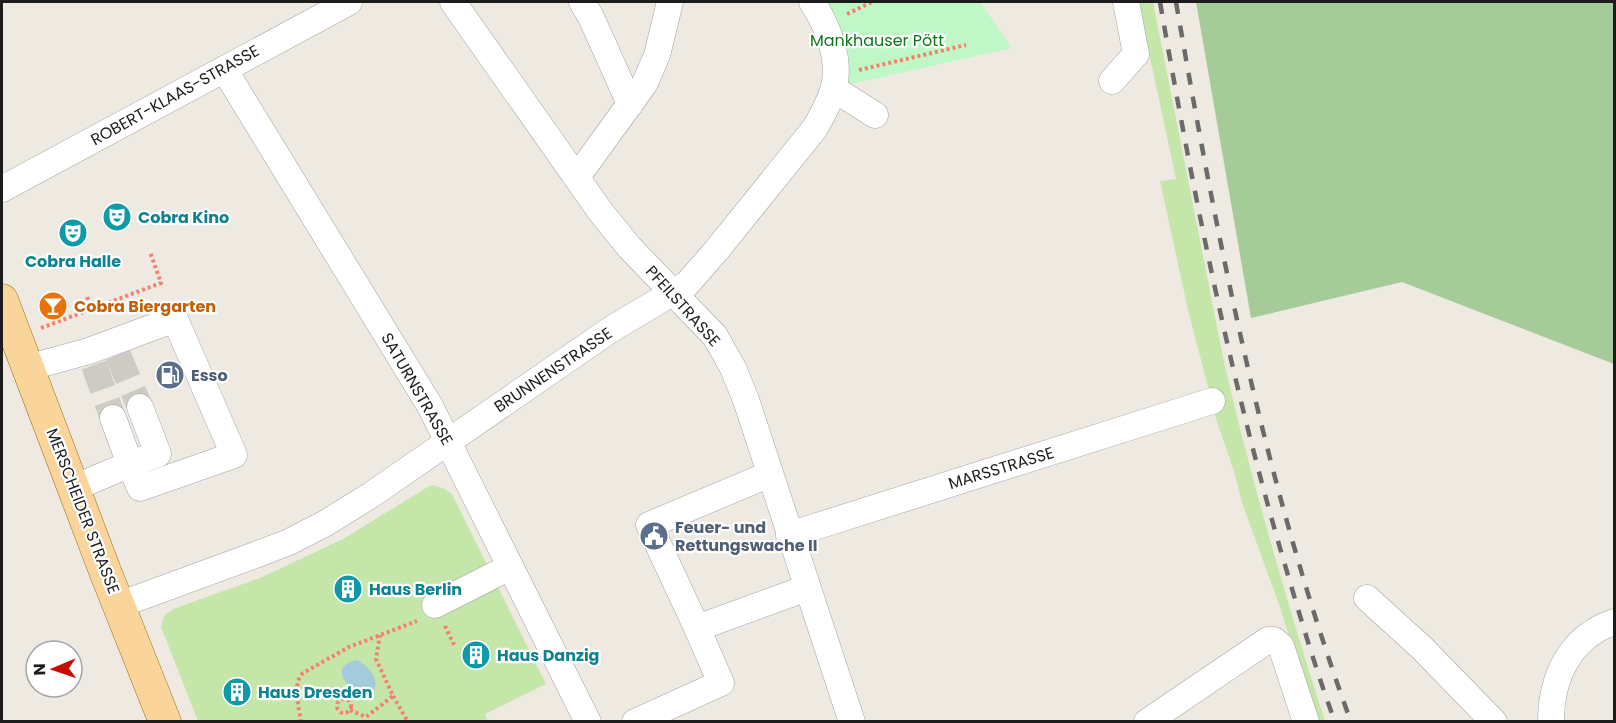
<svg xmlns="http://www.w3.org/2000/svg" width="1616" height="723" font-family="Poppins,sans-serif">
  <rect width="100%" height="100%" fill="#eeeae2"/>
  <!-- grass -->
  <g fill="#c4e7a9">
    <path d="M1138,2H1153L1224,362C1252,483 1287,603 1325,721H1316L1279,604L1242,503L1233,468L1217,422L1188,310L1160,181L1176,179Z"/>
    <polygon points="432,485 445,489 452,494 546,684 485,714 488,721 198,721 161,627 164,616 173,609 262,577 343,539 426,488"/>
  </g>
  <!-- forest -->
  <polygon fill="#a5cc98" points="1196,2 1614,2 1614,364 1402,282 1251,318"/>
  <!-- park -->
  <polygon fill="#bff8c6" points="822,2 980,2 1012,48 847,85"/>
  <!-- water -->
  <path fill="#a3cbdb" d="M358,660C371,669 383,683 370,697L365,698L355,697C352,693 350,688 347,684C337,670 342,663 358,660Z"/>
  <g fill="none" stroke-linecap="round" stroke-linejoin="round">
    <!-- minor-tunnel -->
    <g stroke="#cecbc4" stroke-width="26" stroke-dasharray="26 13" stroke-linecap="butt">
      <polyline points="118,355 140,407"/>
      <polyline points="94,365 113,418"/>
    </g>
    <!-- minor casing -->
    <g stroke="#a3a3a3" stroke-width="27">
      <g id="minor">
        <polyline points="453,2 600,211 630,248 715,336 733,368 746,400 852,722"/>
        <polyline points="582,2 591,17 630,104"/>
        <polyline points="224,69 430,406 588,722"/>
        <polyline points="1112,81 1136,54 1126,2"/>
        <polyline points="834,89 875,115"/>
        <polyline points="577,177 645,83 657,55 670,2"/>
        <polyline points="2,189 349,2"/>
        <polyline points="27,368 89,351 175,319 234,455 140,488 130,464 74,488"/>
        <polyline points="113,418 130,464 158,454 140,407"/>
        <polyline points="789,535 1212,401"/>
        <polyline points="1367,598 1422,648 1494,722"/>
        <path d="M119,605L258,554L289,542L326,523L371,495L610,330L687,284L716,251L815,128C822,116 829,104 833,90C842,61 828,26 812,2"/>
        <polyline points="435,605 510,567"/>
        <polyline points="697,628 807,588"/>
        <polyline points="635,722 721,683 697,628 649,525 770,474"/>
        <polyline points="1147,722 1268,640 1274,640 1281,646 1306,722"/>
        <path d="M1551,722C1551,677 1570,637 1614,622"/>
      </g>
    </g>
    <!-- major casing -->
    <g stroke="#916904" stroke-width="33">
      <polyline id="major" points="2,300 105,571 165,722"/>
    </g>
    <!-- path -->
    <g stroke="#f6806b" stroke-width="4" stroke-dasharray="3 3" stroke-linecap="butt">
      <polyline points="847,14 872,2"/>
      <polyline points="859,70 966,45"/>
      <polyline points="87,297 92,308"/>
      <polyline points="41,328 161,283 150,252"/>
      <polyline points="445,626 455,647"/>
      <polyline points="393,696 408,722"/>
      <circle cx="344" cy="706" r="7"/>
      <polyline points="350,710 366,717 393,696 376,659 380,635"/>
      <path d="M301,722C299,707 292,684 303,673L349,647L417,621"/>
    </g>
    <!-- minor -->
    <use href="#minor" stroke="#fff" stroke-width="26"/>
    <!-- major -->
    <use href="#major" stroke="#f9d59b" stroke-width="32"/>
    <!-- rail -->
    <g stroke="#6a6a6a" stroke-width="4.5" stroke-dasharray="12 12" stroke-linecap="butt">
      <path d="M1160,2C1192,186 1228,368 1280,548C1297,606 1314,665 1335,722"/>
      <path d="M1176,2C1218,245 1266,489 1351,722"/>
    </g>
  </g>
  <!-- icons -->
  <defs>
    <g id="theatre-disc" transform="scale(1.5)"><circle r="9.5" fill="#0f9aa8" stroke="#fff"/><path d="M-5-5.5Q0-4 5-5.5V0Q5 5 0 6Q-5 5-5 0ZM-3.3-2.5H-1v1.5H-3.3ZM1-2.5H3.3v1.5H1ZM-2.8 1Q0 5.5 2.8 1Z" fill="#fff"/></g>
    <g id="bar-disc" transform="scale(1.5)"><circle r="9.5" fill="#e8710a" stroke="#fff"/><path d="M-6-5H6L.8 .8V4.5H3.5V6h-7V4.5H-.8V.8Z" fill="#fff"/></g>
    <g id="fuel-disc" transform="scale(1.5)"><circle r="9.5" fill="#5c6f8a" stroke="#fff"/><path d="M-5.5-6h7V0h2V4h1.3V-2.5L3-4.5l.8-.8L6-3V5H2.5V1h-1V6h-7ZM-4.2-4.7v3.2H.2V-4.7Z" fill="#fff"/></g>
    <g id="civic-disc" transform="scale(1.5)"><circle r="9.5" fill="#5c6f8a" stroke="#fff"/><path d="M-.6-6.5H3V-4.5H.6V-3L4-1V1h2V6H-6V1h2V-1L-.6-3ZM-1.2 2.5V6h2.4V2.5Z" fill="#fff"/></g>
    <g id="building-disc" transform="scale(1.5)"><circle r="9.5" fill="#0f9aa8" stroke="#fff"/><path d="M-4-6H4V6H1V3H-1V6H-4ZM-2.5-4.3h1.7v1.8h-1.7ZM.8-4.3h1.7v1.8H.8ZM-2.5-1h1.7V.8h-1.7ZM.8-1h1.7V.8H.8Z" fill="#fff"/></g>
  </defs>
  <g fill-rule="evenodd">
    <use href="#theatre-disc" x="117" y="217"/>
    <use href="#theatre-disc" x="73" y="233"/>
    <use href="#bar-disc" x="53" y="306"/>
    <use href="#fuel-disc" x="170" y="375"/>
    <use href="#civic-disc" x="654" y="536"/>
    <use href="#building-disc" x="348" y="589"/>
    <use href="#building-disc" x="476" y="655"/>
    <use href="#building-disc" x="237" y="692"/>
  </g>
  <g text-anchor="middle" dominant-baseline="central" stroke-width="4.5" stroke-linejoin="round" paint-order="stroke">
    <!-- park labels -->
    <g font-size="16" fill="#0e771c" stroke="#fff">
      <text x="877" y="40">Mankhauser Pött</text>
    </g>
    <!-- street labels -->
    <g font-size="16" fill="#1c1c1c" stroke="#fff">
      <text transform="translate(175 95) rotate(-29)">ROBERT-KLAAS-STRASSE</text>
      <text transform="translate(683 306) rotate(48)">PFEILSTRASSE</text>
      <text transform="translate(553 370) rotate(-34)">BRUNNENSTRASSE</text>
      <text transform="translate(417 389) rotate(60)">SATURNSTRASSE</text>
      <text transform="translate(1001 468) rotate(-17)">MARSSTRASSE</text>
      <text transform="translate(83 511) rotate(69)">MERSCHEIDER STRASSE</text>
    </g>
    <!-- culture labels -->
    <g font-size="16" font-weight="bold" fill="#0d838f" stroke="#fff" text-anchor="start">
      <text x="138" y="217">Cobra Kino</text>
      <text x="73" y="261" text-anchor="middle">Cobra Halle</text>
      <text x="369" y="589">Haus Berlin</text>
      <text x="497" y="655">Haus Danzig</text>
      <text x="258" y="692">Haus Dresden</text>
    </g>
    <!-- food labels -->
    <g font-size="16" font-weight="bold" fill="#c56008" stroke="#fff" text-anchor="start">
      <text x="74" y="306">Cobra Biergarten</text>
    </g>
    <!-- service labels -->
    <g font-size="16" font-weight="bold" fill="#4e5e75" stroke="#fff" text-anchor="start">
      <text x="191" y="375">Esso</text>
      <text x="675" y="527">Feuer- und<tspan x="675" dy="18">Rettungswache II</tspan></text>
    </g>
  </g>
  <!-- border -->
  <rect width="1616" height="723" fill="none" stroke="#1c1c1c" stroke-width="6"/>
  <!-- north arrow -->
  <g transform="translate(54 669) rotate(268)"><circle r="28" fill="#ffffff" stroke="#a4a4a4" stroke-width="1.5"/>
  <path d="M0-4.5L10 22L0 15L-10 22Z" fill="#c40e05"/>
  <text y="-9" font-size="16" font-weight="bold" text-anchor="middle" fill="#1c1c1c">N</text>
  </g>
</svg>
